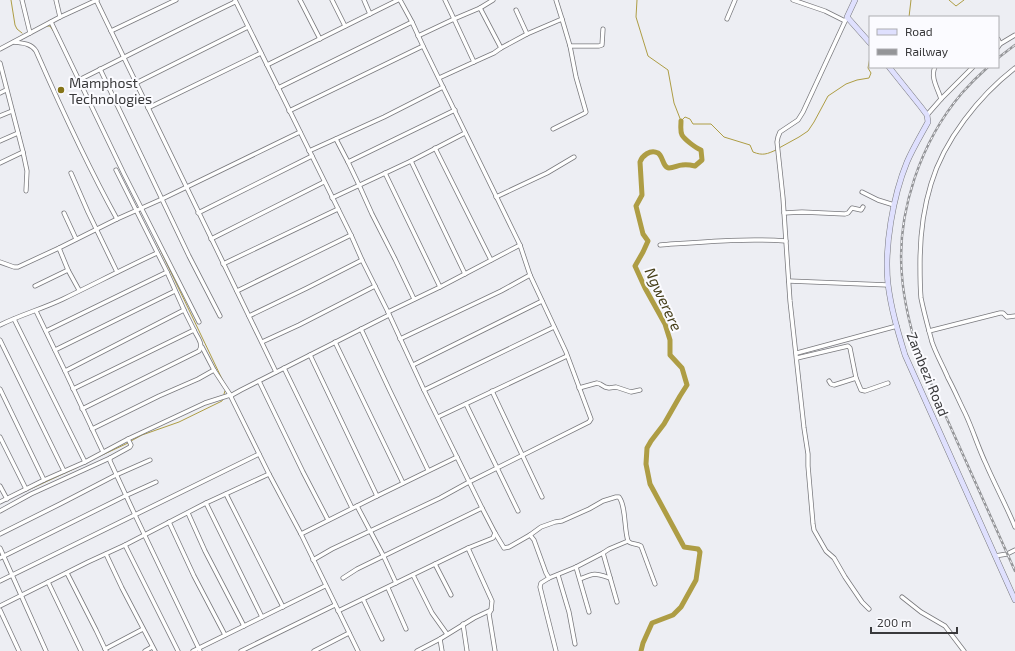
<svg xmlns="http://www.w3.org/2000/svg" width="1015" height="651" font-family="'Exo 2',sans-serif">
  <rect width="100%" height="100%" fill="#edeef3"/>
  <g fill="none" stroke-linecap="round" stroke-linejoin="round">
    <!-- stream -->
    <g stroke="#ae9d44" stroke-width="1">
      <polyline points="11,0 15,25 17,29 22,33"/>
      <polyline points="637,0 636,17 648,56 668,70 674,103 681,121"/>
      <polyline points="949,0 956,6 964,0"/>
      <polyline points="909,17 911,0"/>
      <polyline points="47,26 50,26 54,32"/>
      <path d="M681,121L685,117L690,119L693,124H711L724,137L750,145L753,152C763,156 767,154 776,150"/>
      <polyline points="779,148 799,137 808,131 814,122 828,96 846,84 857,80 869,78 871,73 868,68 870,57"/>
      <polyline points="156,241 223,381"/>
      <polyline points="224,394 225,391"/>
      <polyline points="131,441 142,435 179,422 222,401 223,399"/>
      <polyline points="100,456 128,443"/>
      <polyline points="15,496 78,467"/>
    </g>
    <!-- river -->
    <path stroke="#ae9d44" stroke-width="5" d="M641,651L643,643L652,623L673,615L681,607L696,580L700,552L698,549L684,547L683,545L650,484L646,464L647,448L651,441L664,424L680,396L687,385L682,368L670,355V340L665,324L645,288L635,266L643,252L648,241L643,234L636,206L642,195L640,162C642,156 650,149 658,153C663,156 663,168 669,168C674,168 678,165 682,165C687,164 691,165 695,166L702,160L701,150C696,148 685,140 682,135C680,131 681,126 681,121"/>
    <!-- minor casing -->
    <g stroke="#79797d" stroke-width="5">
      <g id="minor">
        <polyline points="22,0 30,33"/>
        <polyline points="56,0 60,17"/>
        <polyline points="96,0 276,372"/>
        <polyline points="235,0 351,235 362,260 388,312 424,390 482,508 495,533 493,538 468,548 338,611"/>
        <polyline points="300,0 320,39"/>
        <polyline points="332,0 345,26"/>
        <polyline points="364,0 370,14"/>
        <polyline points="445,0 454,19 480,8 501,48 527,34 562,19 570,46 599,46 602,45 603,29"/>
        <polyline points="556,0 562,19"/>
        <polyline points="793,0 825,11 845,21"/>
        <polyline points="480,8 493,0"/>
        <polyline points="516,10 527,34"/>
        <polyline points="847,17 803,112 798,120 780,132 778,137 777,142 783,198 790,301 804,428 808,454 808,466 813,524 814,530 826,551 834,558 845,577 862,602 869,609"/>
        <polyline points="727,19 735,0"/>
        <polyline points="51,22 124,174 199,322"/>
        <polyline points="111,31 176,0"/>
        <polyline points="418,36 454,19 474,62 439,78"/>
        <polyline points="998,39 1000,44 998,47"/>
        <path d="M14,42C21,43 31,43 36,51C61,108 87,165 117,219"/>
        <polyline points="1000,44 1015,35"/>
        <polyline points="0,49 60,17 97,0"/>
        <polyline points="474,62 494,53 501,48"/>
        <polyline points="0,63 23,152 27,171 26,191"/>
        <polyline points="267,65 398,0"/>
        <path d="M935,67C930,77 938,89 941,99"/>
        <path d="M1015,68C979,96 944,140 931,184C923,210 920,237 920,264C920,276 920,287 921,298C924,313 928,327 932,342C936,354 943,366 948,378C954,389 959,401 965,413C973,430 978,447 986,464C995,485 1006,505 1015,527"/>
        <polyline points="100,69 189,256 220,316"/>
        <path d="M79,80C131,54 183,27 235,2"/>
        <polyline points="136,83 248,27"/>
        <polyline points="278,88 412,22"/>
        <polyline points="0,93 6,90"/>
        <polyline points="148,108 261,53"/>
        <polyline points="289,111 423,46"/>
        <polyline points="927,115 941,99 973,67"/>
        <polyline points="0,116 12,111"/>
        <polyline points="553,129 585,113 586,112 576,77 570,46"/>
        <polyline points="336,139 348,162 455,110"/>
        <polyline points="0,141 18,133"/>
        <polyline points="435,148 491,260"/>
        <polyline points="309,151 384,117 443,87"/>
        <polyline points="411,161 465,274"/>
        <polyline points="348,162 359,185 372,214 395,259 414,299"/>
        <polyline points="0,163 23,152"/>
        <polyline points="71,173 88,212 117,272"/>
        <polyline points="385,173 440,287"/>
        <polyline points="862,192 878,200 894,205"/>
        <polyline points="496,197 547,173 574,157"/>
        <polyline points="332,198 411,161 465,133"/>
        <polyline points="64,213 76,239"/>
        <polyline points="198,213 312,156"/>
        <polyline points="784,213 802,212 845,214 848,213 852,208 861,210 863,207"/>
        <polyline points="211,239 324,182"/>
        <path d="M660,245C702,242 744,238 786,241"/>
        <polyline points="59,248 68,270 79,290"/>
        <polyline points="0,262 14,267 18,267 59,248 117,219 162,199 300,132"/>
        <polyline points="223,264 338,209"/>
        <polyline points="789,281 888,285"/>
        <polyline points="35,286 68,270"/>
        <polyline points="237,291 351,235"/>
        <polyline points="36,311 65,371"/>
        <polyline points="388,312 440,287 520,245"/>
        <polyline points="249,316 307,288 362,260"/>
        <polyline points="14,319 85,462"/>
        <path d="M0,325C20,315 42,309 63,299C94,284 125,268 157,253"/>
        <polyline points="361,329 390,391 428,470"/>
        <polyline points="46,331 167,272"/>
        <polyline points="929,331 1000,313 1003,313 1007,317 1015,316"/>
        <polyline points="400,339 501,291 530,275"/>
        <polyline points="0,340 64,471"/>
        <polyline points="262,342 299,325 375,286"/>
        <polyline points="335,342 403,483"/>
        <polyline points="202,347 214,370 231,396"/>
        <polyline points="55,350 175,291"/>
        <polyline points="797,353 897,326"/>
        <polyline points="310,355 377,496"/>
        <polyline points="797,358 848,346 850,348 856,378 861,390 865,391 888,383"/>
        <polyline points="413,365 542,301"/>
        <polyline points="284,368 352,508"/>
        <polyline points="259,381 303,472 328,520"/>
        <polyline points="829,381 831,384 834,385 856,378"/>
        <polyline points="579,388 597,383 600,384 605,387 609,388 616,387 631,392 640,390"/>
        <polyline points="0,389 44,480"/>
        <polyline points="73,389 194,330 184,310 167,272 116,170"/>
        <polyline points="424,390 554,327"/>
        <polyline points="492,391 542,497"/>
        <polyline points="466,404 518,511"/>
        <path d="M82,409L199,351C204,344 197,337 194,330"/>
        <polyline points="438,417 567,356"/>
        <polyline points="92,429 159,396 198,379 214,370"/>
        <polyline points="0,437 26,489"/>
        <polyline points="128,439 131,445 130,447 110,458 110,461 135,515 200,651"/>
        <polyline points="103,452 65,371 184,310"/>
        <polyline points="0,486 7,499"/>
        <polyline points="226,494 283,607"/>
        <polyline points="0,502 44,480 85,462 128,439 205,403 230,395"/>
        <polyline points="206,503 262,617"/>
        <polyline points="357,506 384,557 396,583"/>
        <polyline points="0,511 31,494 110,458"/>
        <polyline points="188,513 205,551 244,626"/>
        <polyline points="169,522 194,576 225,635"/>
        <polyline points="495,533 504,548 509,547 530,535 534,540 546,573 549,578 576,567 603,553 617,602"/>
        <polyline points="0,534 60,504 116,475 150,460"/>
        <polyline points="301,534 377,496 457,457"/>
        <path d="M530,535L541,527L555,522L562,521L589,509L603,501L616,497H619C626,506 624,529 628,541C631,545 637,543 641,546L655,584"/>
        <polyline points="125,545 178,651"/>
        <polyline points="0,548 46,651"/>
        <polyline points="468,548 492,601 491,610 489,614 495,651"/>
        <polyline points="603,553 609,549 628,541"/>
        <polyline points="106,554 122,588 155,651"/>
        <polyline points="995,556 1007,554 1015,550"/>
        <polyline points="0,558 125,496 156,482"/>
        <polyline points="313,560 332,549 440,498 469,482 589,422 591,419 566,352 530,275 520,245 423,46 412,22 400,0"/>
        <polyline points="435,564 451,595"/>
        <polyline points="576,567 589,612"/>
        <polyline points="67,573 96,630 106,651"/>
        <polyline points="413,575 432,613 447,634"/>
        <polyline points="558,575 569,612 575,644"/>
        <polyline points="343,578 357,569 482,508"/>
        <polyline points="549,578 541,583 540,587 556,651"/>
        <path d="M580,579C595,573 594,573 610,578"/>
        <polyline points="0,581 259,454"/>
        <polyline points="48,582 81,651"/>
        <polyline points="388,588 406,629"/>
        <polyline points="902,597 921,612 945,626 964,651"/>
        <polyline points="363,599 382,639"/>
        <polyline points="0,606 88,562 125,545 206,503 269,474"/>
        <polyline points="0,610 19,651"/>
        <polyline points="463,624 467,651"/>
        <polyline points="440,639 442,651"/>
        <polyline points="105,649 143,629"/>
        <polyline points="145,651 152,647"/>
        <polyline points="193,651 325,586"/>
        <polyline points="241,651 335,605"/>
        <polyline points="314,651 349,633"/>
        <polyline points="358,651 301,534 269,474 231,397 232,395 241,390 389,315"/>
        <polyline points="417,651 440,639 474,618 491,610"/>
      </g>
    </g>
    <!-- secondary casing -->
    <g stroke="#79797d" stroke-width="6">
      <g id="secondary">
        <polyline points="855,0 847,17 870,43"/>
        <path d="M889,67L921,107L927,115L928,122C921,135 913,148 907,162C893,196 884,248 888,284C891,309 898,332 905,355L1015,600"/>
      </g>
    </g>
    <!-- minor -->
    <use href="#minor" stroke="#fff" stroke-width="3.5"/>
    <!-- secondary -->
    <use href="#secondary" stroke="#dfe0fe" stroke-width="5"/>
    <!-- rail casing -->
    <g stroke="#949598" stroke-width="2.5">
      <g id="rail">
        <polyline points="998,58 1015,45"/>
        <path d="M988,67C979,75 970,84 962,93C921,141 896,213 902,276C904,303 911,328 918,354L1015,571"/>
      </g>
    </g>
    <!-- rail -->
    <use href="#rail" stroke="#fbfbff" stroke-width="1" stroke-dasharray="3" stroke-linecap="butt"/>
  </g>
  <!-- markers -->
  <circle fill="#857417" stroke="#fbfbff" stroke-width="1.5" cx="61" cy="90" r="4"/>
  <g text-anchor="middle" dominant-baseline="central" stroke-width="4" stroke-linejoin="round" paint-order="stroke">
    <!-- poi labels -->
    <g font-size="14" fill="#39393b" stroke="#fbfbff" text-anchor="start">
      <text x="69" y="82">Mamphost<tspan x="69" dy="16">Technologies</tspan></text>
    </g>
    <!-- street labels -->
    <g font-size="14" fill="#39393b" stroke="#fbfbff">
      <text transform="translate(928 374) rotate(68)">Zambezi Road</text>
    </g>
    <!-- water labels -->
    <g font-size="15" font-style="italic" fill="#463f19" stroke="#fbfbff">
      <text transform="translate(664 299) rotate(65)">Ngwerere</text>
    </g>
  </g>
  <!-- legend -->
  <rect x="869" y="16" width="130" height="52" fill="#fbfbff" stroke="#adadb1"/>
  <rect x="877" y="29" width="20" height="6" fill="#dfe0fe" stroke="#adadb1"/>
  <text x="905" y="36" font-size="12" fill="#39393b">Road</text>
  <rect x="877" y="49" width="20" height="6" fill="#949598" stroke="#adadb1"/>
  <text x="905" y="56" font-size="12" fill="#39393b">Railway</text>
  <!-- scale -->
  <path d="M871 627v6h86v-6" fill="none" stroke="#39393b" stroke-width="2"/>
  <text x="877" y="627" font-size="12" fill="#39393b" stroke="#fbfbff" stroke-width="3" paint-order="stroke">200 m</text>
</svg>
